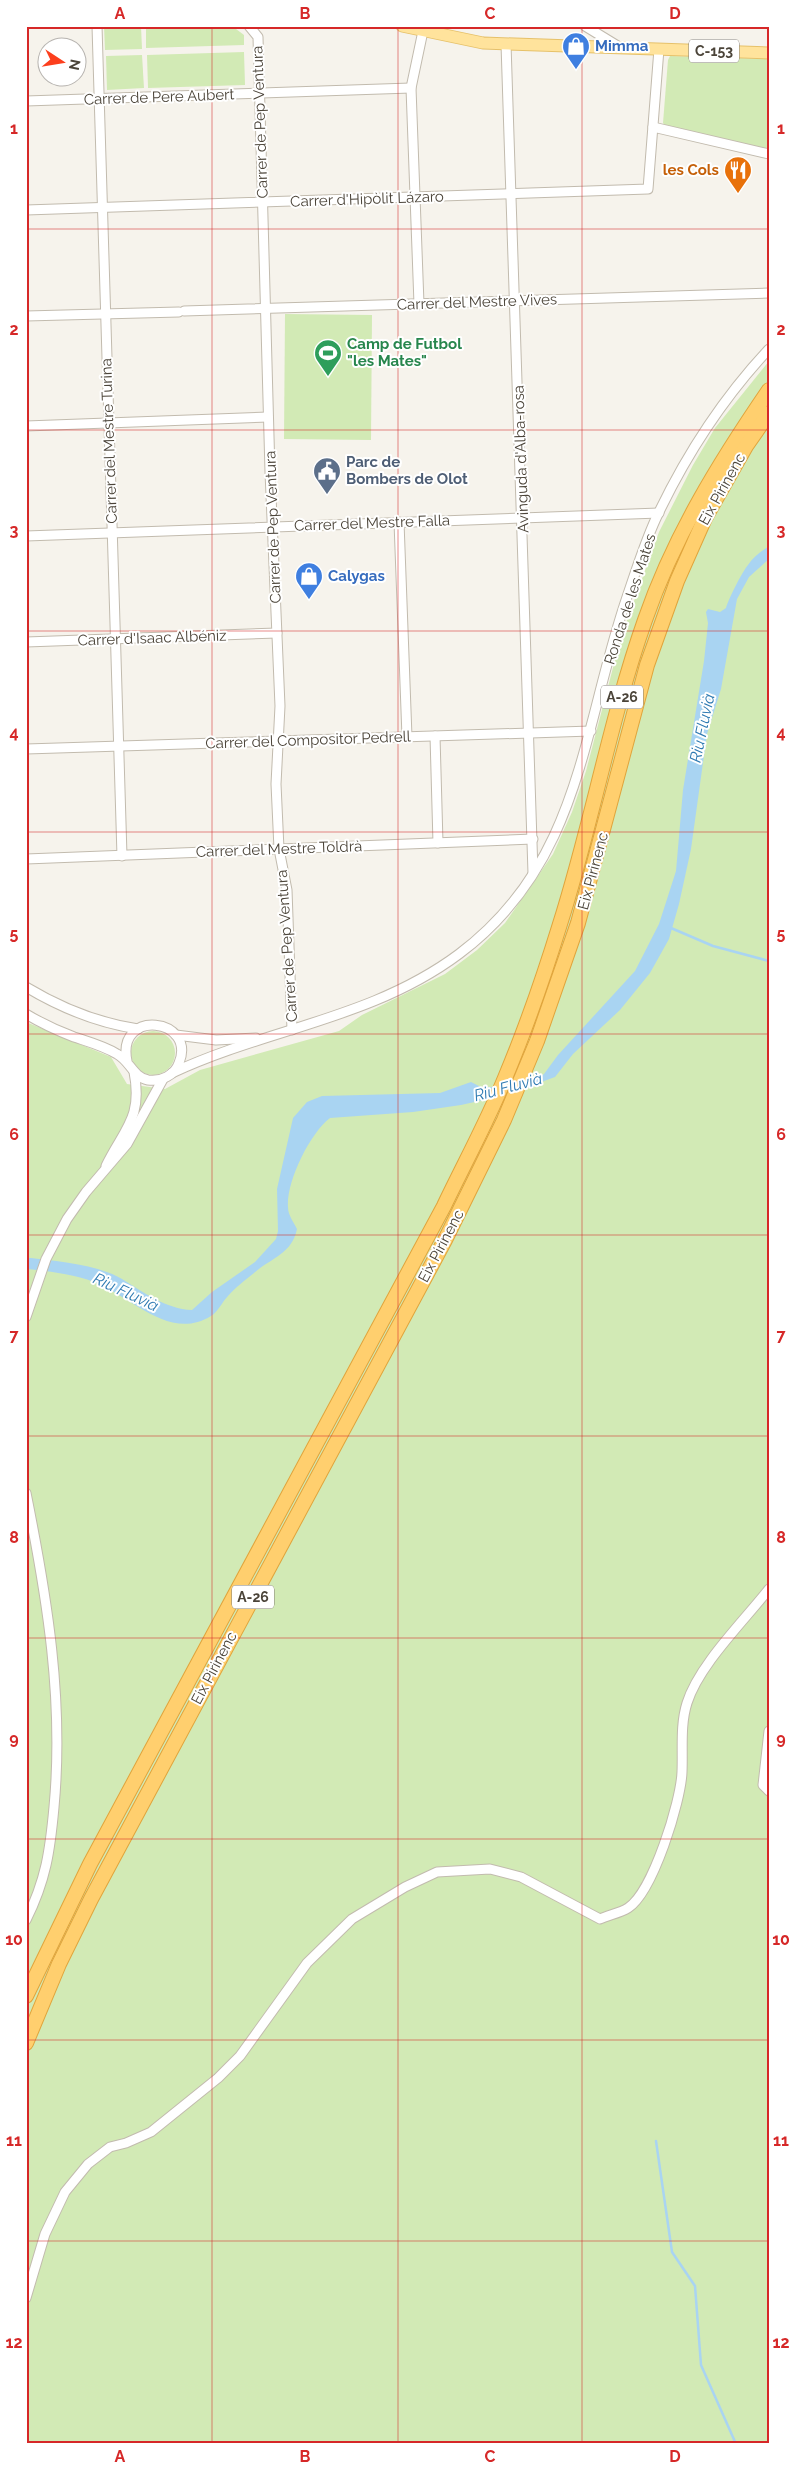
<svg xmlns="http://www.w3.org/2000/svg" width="795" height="2470" font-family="Raleway,sans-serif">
  <rect width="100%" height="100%" fill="#f6f3ec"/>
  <!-- green -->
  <g fill="#d2eab5">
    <polygon points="104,26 141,26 142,49 105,50"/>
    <polygon points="146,26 232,26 244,35 244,45 146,48"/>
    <polygon points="244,52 245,85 148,88 147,55"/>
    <polygon points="142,55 144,88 107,90 106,56"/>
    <polygon points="670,56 769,59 769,151 665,126 663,123 668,60"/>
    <polygon points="285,314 372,315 371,440 284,439"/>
    <polygon points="769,361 769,2444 26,2444 26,1022 111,1057 127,1084 165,1089 200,1070 339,1031 362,1015 445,974 477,950 505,923 553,854 572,812 586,771 621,637 659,532 693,465 715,428"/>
    <circle cx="153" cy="1053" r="22"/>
  </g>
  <!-- water -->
  <path fill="#a9d4f2" d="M769,546V559L749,577L737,599L721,689L707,734L691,849L679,904L669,939L650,973L620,1010L573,1054L555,1077L506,1095L461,1105L413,1112L330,1118C310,1133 286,1182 288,1207C288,1215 293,1221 297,1229C292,1254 271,1258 254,1273C245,1280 235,1288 228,1296C222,1302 218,1312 211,1316C169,1342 131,1296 94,1282C73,1274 48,1271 26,1269V1258H31C57,1261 99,1265 122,1279C143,1292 166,1309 192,1310L212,1292L255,1262L276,1239L278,1231L277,1189L293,1118L307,1102L322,1096L440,1093L471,1082L481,1087H505L538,1078L544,1074L558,1055L635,971L659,924L676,871L683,790L704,661L708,623L706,612L708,609L720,612L726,608C728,600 742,572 748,565C753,557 762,551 769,546Z"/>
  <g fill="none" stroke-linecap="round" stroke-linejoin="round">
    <!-- stream -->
    <g stroke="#a9d4f2" stroke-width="2.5">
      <polyline points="671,928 713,946 769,961"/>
      <polyline points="656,2141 672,2252 695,2286 701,2365 736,2444"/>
    </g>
    <!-- minor casing -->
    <g stroke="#c2bbae" stroke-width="11">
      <g id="minor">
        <polyline points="97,26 122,856"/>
        <polyline points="249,26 258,37 270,472 280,706 276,784 279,849 287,890 292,1030"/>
        <polyline points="585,26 621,48"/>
        <polyline points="506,44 533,873"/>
        <polyline points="26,101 411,88"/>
        <polyline points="653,127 769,154"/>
        <polyline points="26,210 648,189 659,49"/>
        <polyline points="419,304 411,88 423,31"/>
        <polyline points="184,311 769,293"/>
        <polyline points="26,316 179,312"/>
        <polyline points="26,426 268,417"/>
        <polyline points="399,522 407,737"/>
        <polyline points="26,536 659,513"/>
        <polyline points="26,642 277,633"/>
        <polyline points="435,736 438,843"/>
        <polyline points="26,749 591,731"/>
        <polyline points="26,859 533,839"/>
        <path d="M26,987C61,1008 98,1023 138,1029"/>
        <path d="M26,1014C41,1023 58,1031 74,1037C89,1042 104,1046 117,1054C130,1061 133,1077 148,1080C161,1082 175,1075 179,1063C197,1018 116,1008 127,1061"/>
        <polyline points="176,1035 216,1040 256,1038"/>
        <path d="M172,1073C268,1028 372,1019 459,954C582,862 582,728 627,597C637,568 646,538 659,512C687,454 725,396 769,349"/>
        <path d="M106,1166C124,1129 143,1118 134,1072"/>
        <polyline points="26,1317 46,1259 67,1219 86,1192 127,1144 163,1079"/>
        <path d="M26,1493C47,1597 64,1700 54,1807C50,1851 46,1880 26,1920"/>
        <polyline points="769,1731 763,1785 769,1791"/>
        <path d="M26,2298L45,2234L65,2192L88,2164L110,2147L126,2143L151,2132L218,2078L240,2056L307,1963L352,1919L405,1887L437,1872L490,1869L521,1877L600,1919C609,1915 620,1913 628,1908C653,1892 681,1801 682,1772C683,1749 680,1725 687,1703C699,1665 743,1622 769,1589"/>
      </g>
    </g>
    <!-- major casing -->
    <g stroke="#e6c16a" stroke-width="13">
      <polyline id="major" points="402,26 483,43 769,53"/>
    </g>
    <!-- highway casing -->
    <g stroke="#e0a43c" stroke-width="16">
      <g id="highway">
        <path d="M26,1996L90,1864L444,1206C464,1164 487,1122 505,1078C526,1028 544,976 560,924C592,824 610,719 645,620C674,536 719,463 769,390"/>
        <polyline points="26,2043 59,1964 91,1899 445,1240 504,1120 537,1041 578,923 647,665 677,581 705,518 746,446 769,413"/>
      </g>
    </g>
    <!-- minor -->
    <use href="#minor" stroke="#fff" stroke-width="9"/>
    <!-- major -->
    <use href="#major" stroke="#ffe39c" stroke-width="11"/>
    <!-- highway -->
    <use href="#highway" stroke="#ffcf6e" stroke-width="14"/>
  </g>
  <!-- grid -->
  <path fill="none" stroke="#d62828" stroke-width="1" stroke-opacity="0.55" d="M212,26V2444M398,26V2444M582,26V2444M26,229H769M26,430H769M26,631H769M26,832H769M26,1034H769M26,1235H769M26,1436H769M26,1638H769M26,1839H769M26,2040H769M26,2241H769"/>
  <!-- icons -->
  <defs>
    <g id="shop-pin" transform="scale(1.4375)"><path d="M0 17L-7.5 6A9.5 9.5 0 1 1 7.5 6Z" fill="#3f7fe0" stroke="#fff"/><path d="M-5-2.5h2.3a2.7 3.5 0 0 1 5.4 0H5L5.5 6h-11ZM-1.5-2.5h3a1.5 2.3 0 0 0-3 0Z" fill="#fff"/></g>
    <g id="restaurant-pin" transform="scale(1.4375)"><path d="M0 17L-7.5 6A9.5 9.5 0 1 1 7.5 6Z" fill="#e8710a" stroke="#fff"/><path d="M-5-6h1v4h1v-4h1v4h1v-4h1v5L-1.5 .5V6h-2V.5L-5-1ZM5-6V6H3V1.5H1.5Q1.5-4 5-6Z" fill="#fff"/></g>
    <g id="stadium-pin" transform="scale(1.4375)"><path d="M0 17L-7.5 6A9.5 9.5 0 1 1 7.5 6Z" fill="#2e9e5b" stroke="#fff"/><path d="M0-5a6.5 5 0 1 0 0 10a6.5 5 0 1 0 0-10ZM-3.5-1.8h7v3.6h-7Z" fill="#fff"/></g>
    <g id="civic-pin" transform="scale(1.4375)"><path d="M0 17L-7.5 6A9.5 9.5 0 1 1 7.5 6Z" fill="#5c6f8a" stroke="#fff"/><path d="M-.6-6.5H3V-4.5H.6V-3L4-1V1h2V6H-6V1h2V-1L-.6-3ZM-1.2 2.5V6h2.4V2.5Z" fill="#fff"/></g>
  </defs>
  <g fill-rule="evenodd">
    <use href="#shop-pin" x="576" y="46"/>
    <use href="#restaurant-pin" x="738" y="170"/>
    <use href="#stadium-pin" x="328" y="353"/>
    <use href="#civic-pin" x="327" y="471"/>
    <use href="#shop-pin" x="309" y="576"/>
  </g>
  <g text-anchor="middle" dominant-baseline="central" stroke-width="4" stroke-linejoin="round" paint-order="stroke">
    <!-- shield labels -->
    <g fill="#fff" stroke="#817c74" stroke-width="1">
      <rect x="689" y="39.5" width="50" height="23" rx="4"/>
      <rect x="601" y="685.5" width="42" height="23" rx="4"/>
      <rect x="232" y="1585.5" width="42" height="23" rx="4"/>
    </g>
    <g font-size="14" font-weight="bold" fill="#4b4439">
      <text x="714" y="51">C-153</text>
      <text x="622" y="697">A-26</text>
      <text x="253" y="1597">A-26</text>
    </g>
    <!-- shop labels -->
    <g font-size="15" font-weight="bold" fill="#366cbe" stroke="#fff" text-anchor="start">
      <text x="595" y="46">Mimma</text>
      <text x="328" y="576">Calygas</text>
    </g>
    <!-- street labels -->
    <g font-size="15" fill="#4b4439" stroke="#fff">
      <text transform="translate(159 97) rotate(-2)">Carrer de Pere Aubert</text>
      <text transform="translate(260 122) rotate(-92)">Carrer de Pep Ventura</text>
      <text transform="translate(367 199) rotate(-2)">Carrer d'Hipòlit Lázaro</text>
      <text transform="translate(477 302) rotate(-2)">Carrer del Mestre Vives</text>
      <text transform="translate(109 441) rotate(-92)">Carrer del Mestre Turina</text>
      <text transform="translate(521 459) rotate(-92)">Avinguda d'Alba-rosa</text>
      <text transform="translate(722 489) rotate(-61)">Eix Pirinenc</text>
      <text transform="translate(372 523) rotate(-2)">Carrer del Mestre Falla</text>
      <text transform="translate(273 527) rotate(-92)">Carrer de Pep Ventura</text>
      <text transform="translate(630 599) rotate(-72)">Ronda de les Mates</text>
      <text transform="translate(152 638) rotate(-2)">Carrer d'Isaac Albéniz</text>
      <text transform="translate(308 740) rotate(-2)">Carrer del Compositor Pedrell</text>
      <text transform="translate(279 849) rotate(-2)">Carrer del Mestre Toldrà</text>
      <text transform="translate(593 871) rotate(-75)">Eix Pirinenc</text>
      <text transform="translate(287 946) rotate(-94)">Carrer de Pep Ventura</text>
      <text transform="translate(441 1246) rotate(-62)">Eix Pirinenc</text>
      <text transform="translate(214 1668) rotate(-62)">Eix Pirinenc</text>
    </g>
    <!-- food labels -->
    <g font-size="15" font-weight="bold" fill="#c56008" stroke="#fff" text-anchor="end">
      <text x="719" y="170">les Cols</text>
    </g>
    <!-- leisure labels -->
    <g font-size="15" font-weight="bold" fill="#27864d" stroke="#fff" text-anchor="start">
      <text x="347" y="344">Camp de Futbol<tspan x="347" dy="17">"les Mates"</tspan></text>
    </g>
    <!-- service labels -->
    <g font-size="15" font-weight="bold" fill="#4e5e75" stroke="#fff" text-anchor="start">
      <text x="346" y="462">Parc de<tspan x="346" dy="17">Bombers de Olot</tspan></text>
    </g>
    <!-- water labels -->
    <g font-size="16" font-style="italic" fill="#2e7ab2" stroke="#fff">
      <text transform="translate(702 728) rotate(-78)">Riu Fluvià</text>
      <text transform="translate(508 1087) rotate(-15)">Riu Fluvià</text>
      <text transform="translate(126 1292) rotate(25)">Riu Fluvià</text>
    </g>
  </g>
  <!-- border -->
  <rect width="795" height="2470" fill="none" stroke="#ffffff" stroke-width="55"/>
  <!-- north arrow -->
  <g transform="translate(62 62) rotate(102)"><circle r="24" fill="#ffffff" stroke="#b7b4b0"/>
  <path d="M0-4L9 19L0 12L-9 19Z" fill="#fc3f1d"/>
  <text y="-8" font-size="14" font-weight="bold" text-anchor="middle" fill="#4b4439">N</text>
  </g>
  <rect x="28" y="28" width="740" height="2414" fill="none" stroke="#d62828" stroke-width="2"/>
  <g font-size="16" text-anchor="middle" font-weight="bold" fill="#d62828">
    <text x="120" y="19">A</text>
    <text x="305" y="19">B</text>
    <text x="490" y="19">C</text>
    <text x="675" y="19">D</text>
    <text x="14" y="134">1</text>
    <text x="781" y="134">1</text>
    <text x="14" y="335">2</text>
    <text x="781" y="335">2</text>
    <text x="14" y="536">3</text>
    <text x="781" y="536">3</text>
    <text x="14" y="738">4</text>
    <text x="781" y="738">4</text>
    <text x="14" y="939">5</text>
    <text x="781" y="939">5</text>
    <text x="14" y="1140">6</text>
    <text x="781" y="1140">6</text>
    <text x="14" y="1341">7</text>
    <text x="781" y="1341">7</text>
    <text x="14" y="1543">8</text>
    <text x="781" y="1543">8</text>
    <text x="14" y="1744">9</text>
    <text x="781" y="1744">9</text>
    <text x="14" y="1945">10</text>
    <text x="781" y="1945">10</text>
    <text x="14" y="2146">11</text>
    <text x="781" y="2146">11</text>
    <text x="14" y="2348">12</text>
    <text x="781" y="2348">12</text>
    <text x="120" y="2462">A</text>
    <text x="305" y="2462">B</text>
    <text x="490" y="2462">C</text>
    <text x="675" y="2462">D</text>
  </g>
</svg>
